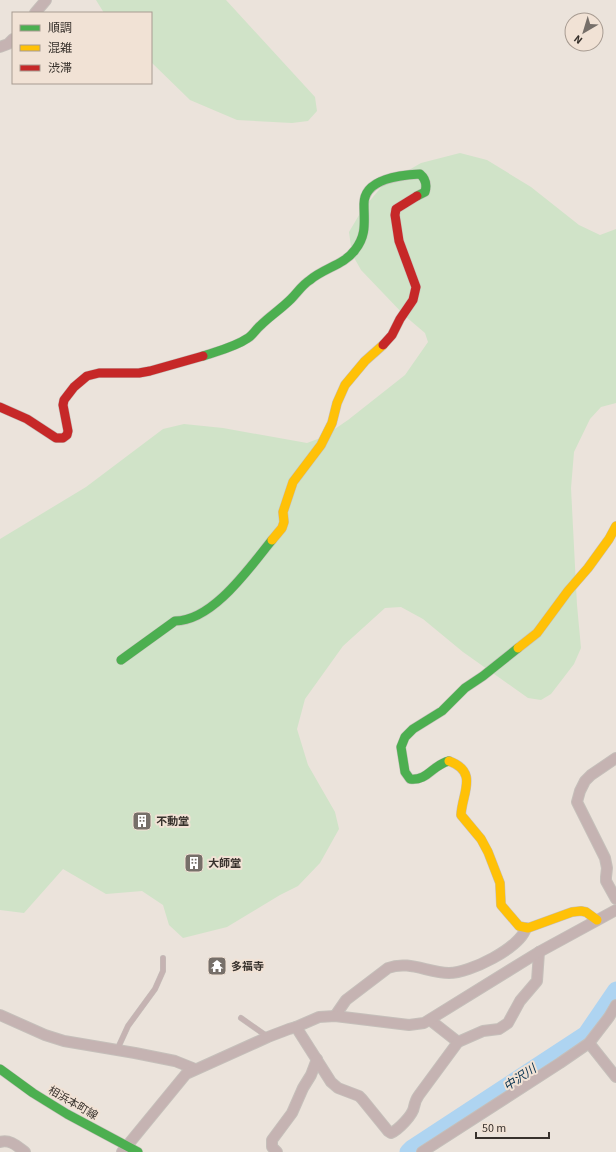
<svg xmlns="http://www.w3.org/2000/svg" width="616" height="1152" font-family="'Source Sans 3','Noto Sans JP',sans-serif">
  <rect width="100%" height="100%" fill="#ebe3db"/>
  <!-- green -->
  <g fill="#d0e3c8">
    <polygon points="96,0 226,0 315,97 317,111 308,121 292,123 237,120 190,100 151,62 151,13 104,13"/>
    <polygon points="460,153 487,160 531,187 579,225 600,235 616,229 616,403 601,407 590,419 574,452 571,488 577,605 581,648 574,664 561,681 551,694 541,700 528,698 463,652 423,619 401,607 385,608 343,646 305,699 297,729 308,765 335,812 339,829 320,863 298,886 280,895 227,927 183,938 169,925 163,905 142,891 106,894 63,869 24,913 0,910 0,539 86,487 163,429 184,424 223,428 307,443 323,437 348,420 405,375 428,342 425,333 405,316 361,270 352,254 349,232 362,210 383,185 421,163"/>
  </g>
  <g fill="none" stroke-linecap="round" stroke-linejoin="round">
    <!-- river -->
    <polyline stroke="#aed4f1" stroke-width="17" points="408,1152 412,1148 586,1034 616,990"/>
    <!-- lane casing -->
    <g stroke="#c5bfba" stroke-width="6">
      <g id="lane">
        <polyline points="241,1018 268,1037"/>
        <polyline points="117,1050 128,1026 155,989 163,971 163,958"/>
      </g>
    </g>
    <!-- street casing -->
    <g stroke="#c5bfba" stroke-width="12">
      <g id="street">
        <polyline points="35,13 46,0"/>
        <polyline points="0,47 8,44 13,39"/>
        <polyline points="616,758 591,775 585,781 580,791 577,802 605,858 607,868 606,877 606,881 616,899"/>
        <polyline points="0,1015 45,1035 64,1041 135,1053 175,1061 195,1069"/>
        <path d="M335,1016L346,1000L388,968C409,960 428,973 449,973C470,973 520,948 526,928"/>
        <polyline points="430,1020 458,1042"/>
        <path d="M296,1027L331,1082L338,1088L359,1096L362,1099L388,1131L391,1133C398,1130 413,1115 414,1107C415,1102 416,1099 419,1095L458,1042L483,1031L499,1029L508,1023L520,1001L537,981L539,952"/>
        <polyline points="589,1043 616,1077"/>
        <path d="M0,1142C10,1139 17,1146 25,1152"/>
        <polyline points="122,1152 186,1074 268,1037 289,1029 296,1027 319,1017 335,1016 409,1025 424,1023 539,952 616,910"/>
        <polyline points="277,1152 272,1147 272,1140 292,1113 303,1088 311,1075 317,1059"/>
        <polyline points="422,1152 560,1063 589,1043 609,1017 616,1005"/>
      </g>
    </g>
    <!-- fast casing -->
    <g stroke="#c5bfba" stroke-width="10">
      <g id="fast">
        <path d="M203,356C218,351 235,347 248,338C253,335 256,329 261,325C270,316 281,309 291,299C297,293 302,285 310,280C324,268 344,265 355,250C367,235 364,222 364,204C364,178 402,175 420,174C426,179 427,185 425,192L417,196"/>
        <path d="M121,660L175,621C213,621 250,567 272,540"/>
        <path d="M449,761C432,765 428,781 410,779L405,772L401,747L405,737L413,729L442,711L465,688L483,676L518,648"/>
        <polyline points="0,1069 33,1093 67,1114 138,1152"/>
      </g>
    </g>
    <!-- slow casing -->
    <g stroke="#c5bfba" stroke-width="10">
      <g id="slow">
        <polyline points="272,540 282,528 284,522 283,512 293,482 321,445 332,423 337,403 345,385 365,361 383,345"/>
        <polyline points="518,648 537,633 568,591 588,568 609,539 616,526"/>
        <path d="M449,761C479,772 462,793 461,815L481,839L488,852L500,883L501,905L519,926L528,928L572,912L581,911L586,912L597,920"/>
      </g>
    </g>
    <!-- jam casing -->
    <g stroke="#c5bfba" stroke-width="10">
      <g id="jam">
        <polyline points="383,345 392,335 400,319 413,300 416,287 399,241 395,215 396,209 417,196"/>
        <polyline points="0,407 27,419 56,438 63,438 67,435 68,431 63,405 64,400 74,387 87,376 99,373 139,373 150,371 203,356"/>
      </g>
    </g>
    <!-- lane -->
    <use href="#lane" stroke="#c5b3b2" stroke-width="5"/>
    <!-- street -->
    <use href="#street" stroke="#c5b3b2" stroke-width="10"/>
    <!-- fast -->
    <use href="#fast" stroke="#4caf50" stroke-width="9"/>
    <!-- slow -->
    <use href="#slow" stroke="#ffc107" stroke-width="9"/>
    <!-- jam -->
    <use href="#jam" stroke="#c62828" stroke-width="9"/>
  </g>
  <!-- icons -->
  <defs>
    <g id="building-square" transform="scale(1)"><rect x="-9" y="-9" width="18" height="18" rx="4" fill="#766f69" stroke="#f1e2d5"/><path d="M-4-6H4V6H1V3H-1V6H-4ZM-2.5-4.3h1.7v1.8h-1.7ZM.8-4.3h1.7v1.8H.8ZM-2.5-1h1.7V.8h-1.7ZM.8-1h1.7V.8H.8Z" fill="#fff"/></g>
    <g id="temple-square" transform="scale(1)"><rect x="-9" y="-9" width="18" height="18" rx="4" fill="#766f69" stroke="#f1e2d5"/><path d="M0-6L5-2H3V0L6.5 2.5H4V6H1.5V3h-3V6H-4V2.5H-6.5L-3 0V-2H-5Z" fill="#fff"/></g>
  </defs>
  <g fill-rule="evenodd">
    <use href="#building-square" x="142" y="821"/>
    <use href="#building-square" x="194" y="863"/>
    <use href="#temple-square" x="217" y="966"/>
  </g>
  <g text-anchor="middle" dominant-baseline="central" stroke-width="4" stroke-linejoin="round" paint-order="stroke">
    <!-- poi labels -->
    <g font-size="11" font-weight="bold" fill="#37312c" stroke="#f1e2d5" text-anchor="start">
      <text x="156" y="821">不動堂</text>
      <text x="208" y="863">大師堂</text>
      <text x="231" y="966">多福寺</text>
    </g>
    <!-- street labels -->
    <g font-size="11" fill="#37312c" stroke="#f1e2d5">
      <text transform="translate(73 1103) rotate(30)">相浜本町線</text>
    </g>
    <!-- water labels -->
    <g font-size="12" font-style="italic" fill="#012e4c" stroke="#f1e2d5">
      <text transform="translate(520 1078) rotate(-34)">中沢川</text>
    </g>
  </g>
  <!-- legend -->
  <rect x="12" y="12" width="140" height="72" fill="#f1e2d5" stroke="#a79b91"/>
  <rect x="20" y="25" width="20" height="6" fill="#4caf50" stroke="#a79b91"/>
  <text x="48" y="32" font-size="12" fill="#37312c">順調</text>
  <rect x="20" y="45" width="20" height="6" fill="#ffc107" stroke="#a79b91"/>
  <text x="48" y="52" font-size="12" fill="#37312c">混雑</text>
  <rect x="20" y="65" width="20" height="6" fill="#c62828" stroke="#a79b91"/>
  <text x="48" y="72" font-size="12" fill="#37312c">渋滞</text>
  <!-- north arrow -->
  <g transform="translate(584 32) rotate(218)"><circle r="19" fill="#f1e2d5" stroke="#a79b91"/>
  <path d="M0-3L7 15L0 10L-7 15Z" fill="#766f69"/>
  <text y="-6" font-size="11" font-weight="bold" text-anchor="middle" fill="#37312c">N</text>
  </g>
  <!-- scale -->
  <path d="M476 1132v6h73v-6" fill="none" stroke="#37312c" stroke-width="2"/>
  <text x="482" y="1132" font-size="12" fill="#37312c" stroke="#f1e2d5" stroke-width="3" paint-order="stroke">50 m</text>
</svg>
